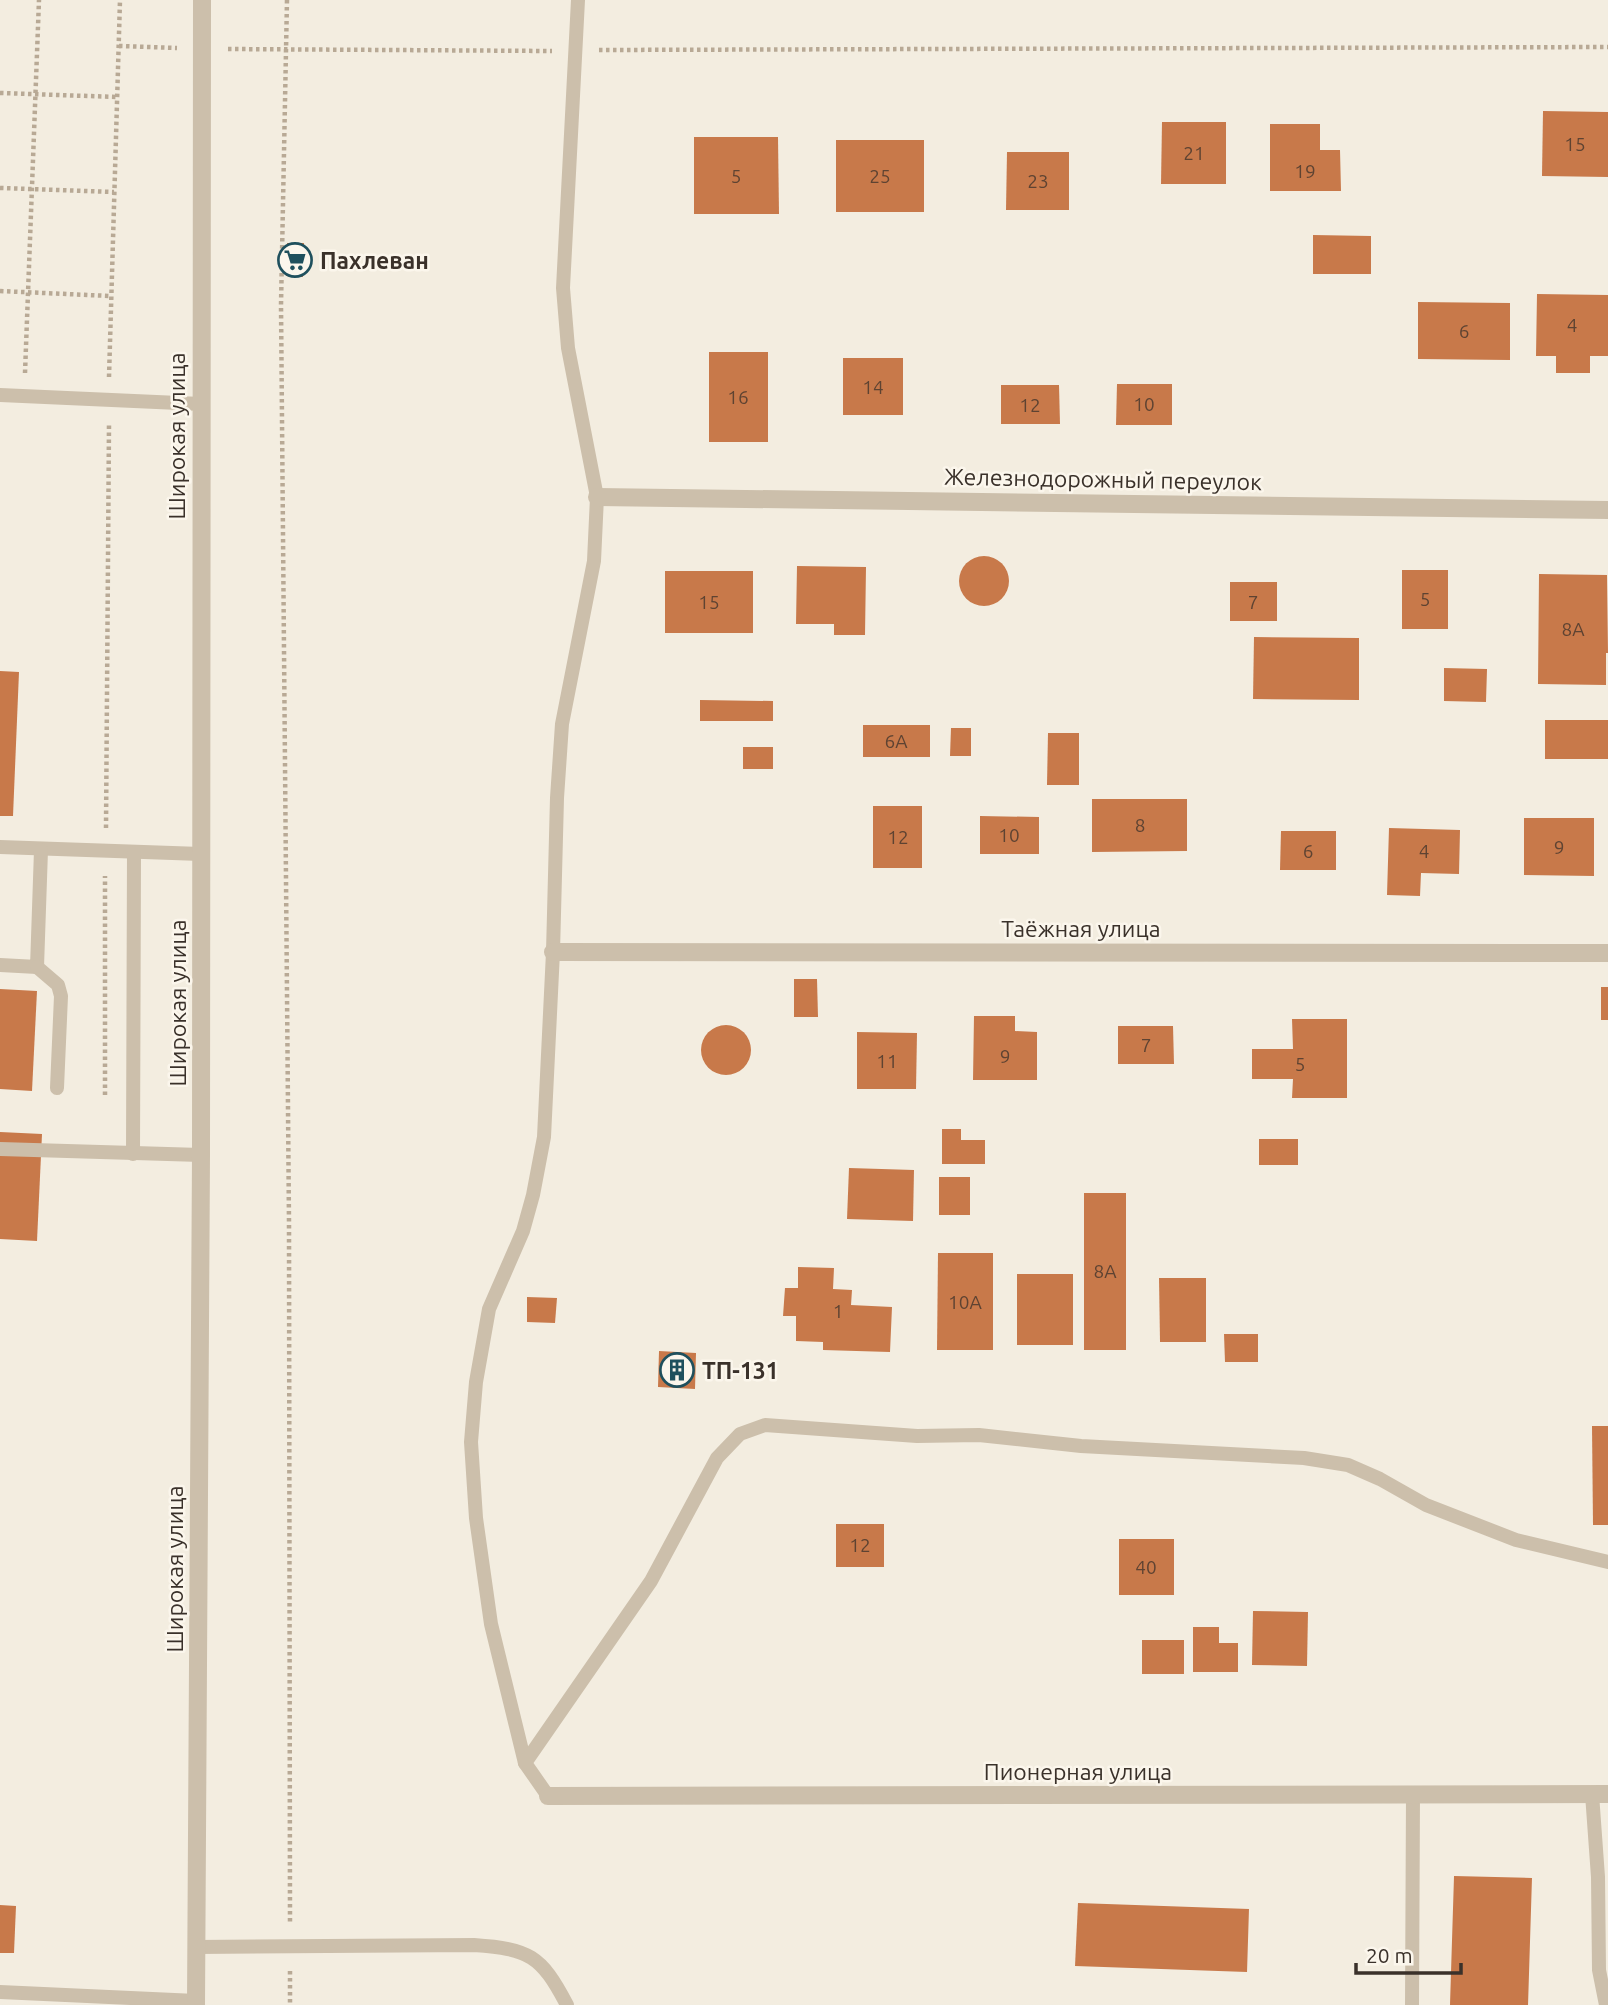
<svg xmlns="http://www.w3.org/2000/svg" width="1608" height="2005" font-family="Ubuntu,sans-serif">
  <rect width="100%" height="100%" fill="#f3ede0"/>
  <!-- building -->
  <g fill="#c8794a">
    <polygon points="1543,111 1608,112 1608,177 1542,176"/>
    <polygon points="1162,122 1226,122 1226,184 1161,184"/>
    <polygon points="1270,124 1320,124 1320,150 1340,150 1341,191 1270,191"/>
    <polygon points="694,137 778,137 779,214 694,214"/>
    <rect x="836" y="140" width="88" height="72"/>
    <polygon points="1007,152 1069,152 1069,210 1006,210"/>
    <polygon points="1313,235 1371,236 1371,274 1313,274"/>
    <polygon points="287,243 304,243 303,277 286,276"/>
    <polygon points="1537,294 1608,295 1608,356 1590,356 1590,373 1556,373 1556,356 1536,356"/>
    <polygon points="1418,302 1510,303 1510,360 1418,359"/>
    <rect x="709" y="352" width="59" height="90"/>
    <rect x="843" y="358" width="60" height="57"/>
    <polygon points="1117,384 1172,384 1172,425 1116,425"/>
    <polygon points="1001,385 1059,385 1060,424 1001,424"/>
    <circle cx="984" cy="581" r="25"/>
    <polygon points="797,566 866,567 865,635 834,635 834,624 796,624"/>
    <rect x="1402" y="570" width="46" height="59"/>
    <rect x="665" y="571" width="88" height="62"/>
    <polygon points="1539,574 1607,575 1608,653 1606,653 1606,685 1538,684"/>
    <rect x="1230" y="582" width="47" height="39"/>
    <polygon points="1254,637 1359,638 1359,700 1253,699"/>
    <polygon points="1444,668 1487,669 1486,702 1444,701"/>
    <polygon points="0,671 19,672 13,816 0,816"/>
    <polygon points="700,700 773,701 773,721 700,721"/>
    <rect x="1545" y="720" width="63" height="39"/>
    <rect x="863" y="725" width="67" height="32"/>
    <polygon points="951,728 971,728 971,756 950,756"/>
    <polygon points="1048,733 1079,733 1079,785 1047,785"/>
    <rect x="743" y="747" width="30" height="22"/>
    <polygon points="1092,799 1187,799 1187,851 1092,852"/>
    <rect x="873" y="806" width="49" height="62"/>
    <polygon points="980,816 1039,817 1039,854 980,854"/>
    <polygon points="1524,818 1594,818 1594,876 1524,875"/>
    <polygon points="1389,828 1460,830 1459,874 1421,873 1420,896 1387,895"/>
    <polygon points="1281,831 1336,831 1336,870 1280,870"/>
    <polygon points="794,979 817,979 818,1017 794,1017"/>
    <rect x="1601" y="987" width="7" height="33"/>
    <polygon points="0,989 37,991 32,1091 0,1089"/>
    <polygon points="974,1016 1015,1016 1015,1031 1037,1032 1037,1080 973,1080"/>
    <polygon points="1292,1019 1347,1019 1347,1098 1292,1098 1293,1079 1252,1079 1252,1049 1293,1049"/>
    <circle cx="726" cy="1050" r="25"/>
    <polygon points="1118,1026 1173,1026 1174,1064 1118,1064"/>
    <polygon points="857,1032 917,1033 916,1089 857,1089"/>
    <polygon points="942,1129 961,1129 961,1140 985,1140 985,1164 942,1164"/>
    <polygon points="0,1132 42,1134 37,1241 0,1239"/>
    <rect x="1259" y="1139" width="39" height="26"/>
    <polygon points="849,1168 914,1170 913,1221 847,1219"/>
    <rect x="939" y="1177" width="31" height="38"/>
    <rect x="1084" y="1193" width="42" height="157"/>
    <polygon points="938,1253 993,1253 993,1350 937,1350"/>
    <polygon points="798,1267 834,1268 833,1289 852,1290 851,1305 892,1307 890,1352 823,1350 823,1342 796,1341 796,1316 783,1316 785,1288 798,1288"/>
    <rect x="1017" y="1274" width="56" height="71"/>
    <polygon points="1159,1278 1206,1278 1206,1342 1160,1342"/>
    <polygon points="527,1297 557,1298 555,1323 527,1322"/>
    <polygon points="1224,1334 1258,1334 1258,1362 1225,1362"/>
    <polygon points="659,1351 696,1353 695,1389 658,1387"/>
    <polygon points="1592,1426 1608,1426 1608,1525 1593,1525"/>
    <rect x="836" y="1524" width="48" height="43"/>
    <rect x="1119" y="1539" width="55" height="56"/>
    <polygon points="1253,1611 1308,1612 1307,1666 1252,1665"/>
    <polygon points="1193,1627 1219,1627 1219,1643 1238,1643 1238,1672 1193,1672"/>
    <rect x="1142" y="1640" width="42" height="34"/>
    <polygon points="1454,1876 1532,1878 1528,2005 1450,2005"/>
    <polygon points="1078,1903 1249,1909 1247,1972 1075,1966"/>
    <polygon points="0,1905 16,1906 14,1953 0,1953"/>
  </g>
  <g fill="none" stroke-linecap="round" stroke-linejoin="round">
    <!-- path -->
    <g stroke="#b8a995" stroke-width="4.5" stroke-dasharray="3.5 3.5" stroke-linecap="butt">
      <polyline points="287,0 281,305 289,1223 290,1924"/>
      <polyline points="119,46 177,48"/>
      <polyline points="228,49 552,51"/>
      <polyline points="599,50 1608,47"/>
      <polyline points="0,93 117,97"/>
      <polyline points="0,188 114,192"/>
      <polyline points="0,291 110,296"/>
      <polyline points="25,373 39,0"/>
      <polyline points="109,377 120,0"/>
      <polyline points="106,828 109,424"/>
      <polyline points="105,1095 105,876"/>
      <polyline points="290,1971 290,2005"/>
    </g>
    <!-- service -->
    <g stroke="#ccbfab" stroke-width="14">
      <polyline points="0,395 201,404"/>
      <polyline points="0,847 201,854"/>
      <polyline points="0,965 37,967 41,850"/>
      <polyline points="37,967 58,985 61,996 57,1088"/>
      <polyline points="0,1149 201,1155"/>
      <polyline points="133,1154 134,853"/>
      <polyline points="525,1763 491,1624 476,1518 471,1442 476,1382 489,1309 523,1231 533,1195 544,1137 553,952 557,798 562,724 594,561 597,497 568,348 563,288 578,0"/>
      <polyline points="1592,1794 1598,1877 1599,1970 1606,2005"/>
      <polyline points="548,1796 525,1763 651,1581 717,1458 740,1434 765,1425 917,1436 979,1435 1081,1446 1304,1458 1348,1465 1380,1479 1426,1505 1516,1540 1608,1562"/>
      <path d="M196,1947L474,1945C529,1949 541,1955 567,2005"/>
      <polyline points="0,1992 196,2001"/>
      <polyline points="1412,2005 1413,1795"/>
    </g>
    <!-- minor -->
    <g stroke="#ccbfab" stroke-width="18">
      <polyline points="597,497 1608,510"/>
      <polyline points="553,952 1608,953"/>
      <polyline points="548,1796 1608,1794"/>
    </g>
    <!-- tertiary -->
    <polyline stroke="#ccbfab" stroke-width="18" points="196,2005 201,1155 202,0"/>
  </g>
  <!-- icons -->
  <defs>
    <g id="supermarket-ring" transform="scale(1.75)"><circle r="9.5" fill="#fbf6ec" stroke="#1f505d" stroke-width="1.5"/><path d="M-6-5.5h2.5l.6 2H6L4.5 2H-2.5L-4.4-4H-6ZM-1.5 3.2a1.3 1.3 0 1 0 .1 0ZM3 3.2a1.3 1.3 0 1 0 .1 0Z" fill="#1f505d"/></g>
    <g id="building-ring" transform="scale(1.75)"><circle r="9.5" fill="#fbf6ec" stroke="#1f505d" stroke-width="1.5"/><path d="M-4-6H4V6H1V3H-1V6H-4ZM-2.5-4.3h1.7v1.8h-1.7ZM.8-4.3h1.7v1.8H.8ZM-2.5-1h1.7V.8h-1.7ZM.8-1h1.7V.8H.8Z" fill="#1f505d"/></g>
  </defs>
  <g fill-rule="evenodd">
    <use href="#supermarket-ring" x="295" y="260"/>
    <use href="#building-ring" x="677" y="1370"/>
  </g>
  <g text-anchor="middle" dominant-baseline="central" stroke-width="5" stroke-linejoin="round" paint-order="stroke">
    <!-- number labels -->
    <g font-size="19" fill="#5e4332">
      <text x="1575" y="144">15</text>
      <text x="1194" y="153">21</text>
      <text x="1305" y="171">19</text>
      <text x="736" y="176">5</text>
      <text x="880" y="176">25</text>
      <text x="1038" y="181">23</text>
      <text x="1572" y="325">4</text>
      <text x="1464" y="331">6</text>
      <text x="873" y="387">14</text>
      <text x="738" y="397">16</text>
      <text x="1144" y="404">10</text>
      <text x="1030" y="405">12</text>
      <text x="1425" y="599">5</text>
      <text x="709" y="602">15</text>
      <text x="1253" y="602">7</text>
      <text x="1573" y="629">8А</text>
      <text x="896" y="741">6А</text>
      <text x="1140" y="825">8</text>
      <text x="1009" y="835">10</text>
      <text x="898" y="837">12</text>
      <text x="1559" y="847">9</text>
      <text x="1308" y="851">6</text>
      <text x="1424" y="851">4</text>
      <text x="1146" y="1045">7</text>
      <text x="1005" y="1056">9</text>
      <text x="887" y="1061">11</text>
      <text x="1300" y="1064">5</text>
      <text x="1105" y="1271">8А</text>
      <text x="965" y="1302">10А</text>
      <text x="838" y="1311">1</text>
      <text x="860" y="1545">12</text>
      <text x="1146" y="1567">40</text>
    </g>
    <!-- poi labels -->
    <g font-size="23" font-weight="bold" fill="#3a312a" stroke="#fbf6ec" text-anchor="start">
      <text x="320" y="260">Пахлеван</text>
      <text x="702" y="1370">ТП-131</text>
    </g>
    <!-- street labels -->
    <g font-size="23" fill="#3a312a" stroke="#fbf6ec">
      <text transform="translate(176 436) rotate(-90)">Широкая улица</text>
      <text transform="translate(1103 479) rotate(1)">Железнодорожный переулок</text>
      <text x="1081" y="928">Таёжная улица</text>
      <text transform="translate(177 1003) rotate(-90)">Широкая улица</text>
      <text transform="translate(174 1569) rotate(-90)">Широкая улица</text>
      <text x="1078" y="1771">Пионерная улица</text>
    </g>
  </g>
  <!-- scale -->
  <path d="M1356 1963v10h105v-10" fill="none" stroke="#3a312a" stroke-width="3.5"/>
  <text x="1366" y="1963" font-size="21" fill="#3a312a" stroke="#fbf6ec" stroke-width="5" paint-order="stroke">20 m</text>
</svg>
